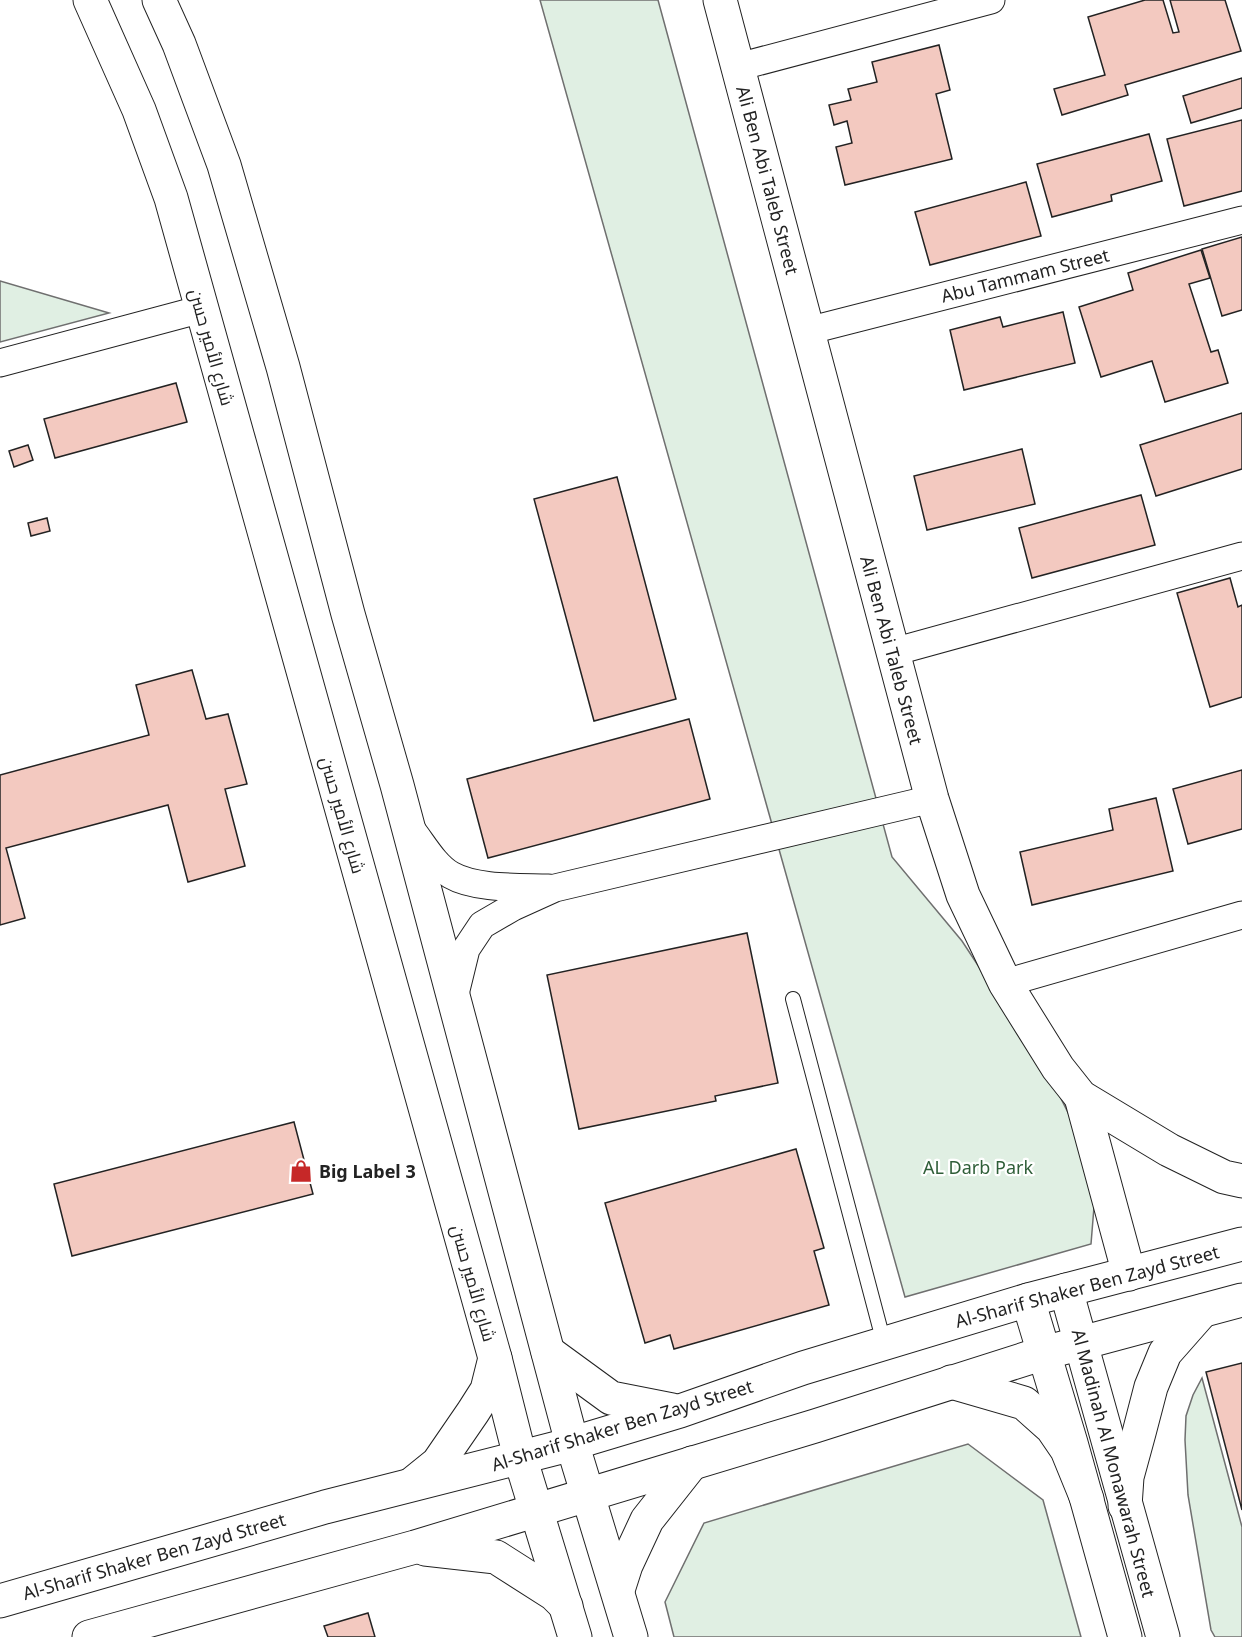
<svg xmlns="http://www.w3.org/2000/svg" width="1242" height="1637" font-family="'Noto Sans',Cairo,sans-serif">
  <rect width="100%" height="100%" fill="#fff"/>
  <!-- green -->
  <g fill="#e0efe3" stroke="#6f6f6f" stroke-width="1.5">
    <polygon points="540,0 658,0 892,857 962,941 1046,1069 1097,1170 1091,1244 905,1297"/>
    <polygon points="0,281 109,313 0,342"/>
    <polygon points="1202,1378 1242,1527 1242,1637 1215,1637 1211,1630 1188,1495 1185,1440 1186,1416 1193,1395"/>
    <polygon points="968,1444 1043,1500 1081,1637 674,1637 665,1602 704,1523"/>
  </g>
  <!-- building -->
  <g fill="#f3c9c0" stroke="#222" stroke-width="1.5">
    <polygon points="1145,0 1163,0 1173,33 1179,32 1170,0 1225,0 1241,51 1125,85 1128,95 1062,115 1054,89 1105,75 1088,17"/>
    <polygon points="939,45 950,90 936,94 952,159 845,185 836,147 852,143 847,121 834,125 829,105 851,100 848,89 877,82 872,62"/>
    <polygon points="1242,78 1242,108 1191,123 1183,96"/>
    <polygon points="1242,120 1242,191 1184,206 1167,139"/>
    <polygon points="1149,134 1162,181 1111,195 1112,201 1052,217 1037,164"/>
    <polygon points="1026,182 1041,236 930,265 915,212"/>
    <polygon points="1242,237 1242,310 1222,316 1202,249"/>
    <polygon points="1201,250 1210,278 1189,284 1211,352 1218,350 1228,383 1165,402 1152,361 1101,377 1079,307 1133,290 1128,273"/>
    <polygon points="1063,312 1075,363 964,390 950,330 1000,317 1003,327"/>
    <polygon points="176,383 187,422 55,458 44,419"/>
    <polygon points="1242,413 1242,469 1156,496 1140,445"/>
    <polygon points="28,445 33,460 14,467 9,451"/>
    <polygon points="1022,449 1035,504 927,530 914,476"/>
    <polygon points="617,477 676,699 594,721 534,499"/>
    <polygon points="1141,495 1155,545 1032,578 1019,528"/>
    <polygon points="47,518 50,531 31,536 28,523"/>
    <polygon points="1230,578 1238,607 1242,605 1242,697 1210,707 1177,593"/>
    <polygon points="192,670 206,719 228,714 247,784 225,789 245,866 188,882 168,805 6,848 25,918 0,925 0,775 149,735 136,685"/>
    <polygon points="689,719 710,799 488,858 467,779"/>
    <polygon points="1242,770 1242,829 1188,844 1173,789"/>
    <polygon points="1156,798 1173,871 1032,905 1020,852 1113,830 1109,809"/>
    <polygon points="747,933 778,1083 715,1096 716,1101 579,1129 547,975"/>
    <polygon points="294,1122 313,1194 72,1256 54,1184"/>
    <polygon points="796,1149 824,1248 814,1251 829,1305 674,1349 670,1335 645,1343 605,1203"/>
    <polygon points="1242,1363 1242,1510 1206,1372"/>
    <polygon points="368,1613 375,1637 328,1637 324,1626"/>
  </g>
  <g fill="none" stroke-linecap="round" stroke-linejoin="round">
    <!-- service casing -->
    <g stroke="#222" stroke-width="16">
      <polyline id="service" points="793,999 884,1343"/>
    </g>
    <!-- minor casing -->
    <g stroke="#222" stroke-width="29">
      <g id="minor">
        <polyline points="738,67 991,0"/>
        <polyline points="807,331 1242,220"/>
        <polyline points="0,363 202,309"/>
        <polyline points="893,652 1242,556"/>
        <path d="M411,829C423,844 434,865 451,875C475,889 520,887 548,888"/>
        <polyline points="1005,983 1242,915"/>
        <polyline points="454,998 466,949 482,925 513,907 555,888 932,799"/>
      </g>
    </g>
    <!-- secondary casing -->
    <g stroke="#222" stroke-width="35">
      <g id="secondary">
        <polyline points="720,0 932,799 963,895 1005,983 1058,1068 1081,1097 1169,1150 1224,1177 1242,1181"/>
        <polyline points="1081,1097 1129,1274"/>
        <polyline points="1066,1290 1163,1637"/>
        <polyline points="1028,1300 1071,1443 1125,1637"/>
      </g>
    </g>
    <!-- primary casing -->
    <g stroke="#222" stroke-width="35">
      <g id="primary">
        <polyline points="90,0 139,110 171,198 495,1358 520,1457 575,1637"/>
        <polyline points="159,0 179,44 224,165 283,367 348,614 397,785 572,1443 631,1637"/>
        <polyline points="548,1352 611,1398 672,1410"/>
        <polyline points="951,1382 1024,1403 1052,1428 1067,1450 1087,1499"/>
        <polyline points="412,1484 438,1463 473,1412 487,1390 495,1358"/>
        <polyline points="1125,1506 1127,1477 1139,1433 1151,1387 1165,1353 1202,1311"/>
        <polyline points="425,1549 496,1557 554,1594 566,1606"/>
        <polyline points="618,1590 626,1565 647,1520 692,1463"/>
        <polyline points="0,1601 325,1507 557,1448 680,1411 803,1368 1028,1300 1242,1244"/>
        <polyline points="89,1637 415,1547 815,1426 1044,1353 1242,1300"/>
      </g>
    </g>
    <!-- service -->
    <use href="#service" stroke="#fff" stroke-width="14"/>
    <!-- minor -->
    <use href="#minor" stroke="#fff" stroke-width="27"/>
    <!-- secondary -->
    <use href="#secondary" stroke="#fff" stroke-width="33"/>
    <!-- primary -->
    <use href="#primary" stroke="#fff" stroke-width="33"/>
  </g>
  <!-- icons -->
  <defs>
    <g id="shop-bare" transform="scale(1.8)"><path d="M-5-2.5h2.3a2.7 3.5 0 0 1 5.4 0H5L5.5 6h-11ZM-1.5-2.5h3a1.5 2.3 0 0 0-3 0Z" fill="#c62828" stroke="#fff" stroke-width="2.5" paint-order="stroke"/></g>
  </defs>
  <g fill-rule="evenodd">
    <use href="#shop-bare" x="301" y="1171"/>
  </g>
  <g text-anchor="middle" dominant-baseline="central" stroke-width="4.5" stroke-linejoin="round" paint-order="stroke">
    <!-- street labels -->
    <g font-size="18" fill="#222" stroke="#fff">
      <text transform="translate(768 180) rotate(75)">Ali Ben Abi Taleb Street</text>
      <text transform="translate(1025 275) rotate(-14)">Abu Tammam Street</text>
      <text transform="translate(212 347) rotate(74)">شارع الأمير حسن</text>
      <text transform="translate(892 650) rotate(75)">Ali Ben Abi Taleb Street</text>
      <text transform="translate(343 815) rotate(74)">شارع الأمير حسن</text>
      <text transform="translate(474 1283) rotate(74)">شارع الأمير حسن</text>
      <text transform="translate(1087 1286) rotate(-15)">Al-Sharif Shaker Ben Zayd Street</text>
      <text transform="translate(622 1425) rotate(-17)">Al-Sharif Shaker Ben Zayd Street</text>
      <text transform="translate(1114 1463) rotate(75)">Al Madinah Al Monawarah Street</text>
      <text transform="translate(154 1556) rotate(-16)">Al-Sharif Shaker Ben Zayd Street</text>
    </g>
    <!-- park labels -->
    <g font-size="18" fill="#2f5e38" stroke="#fff">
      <text x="978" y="1167">AL Darb Park</text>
    </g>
    <!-- poi labels -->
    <g font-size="18" font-weight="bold" fill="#222" stroke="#fff" text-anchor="start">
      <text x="319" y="1171">Big Label 3</text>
    </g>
  </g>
</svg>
